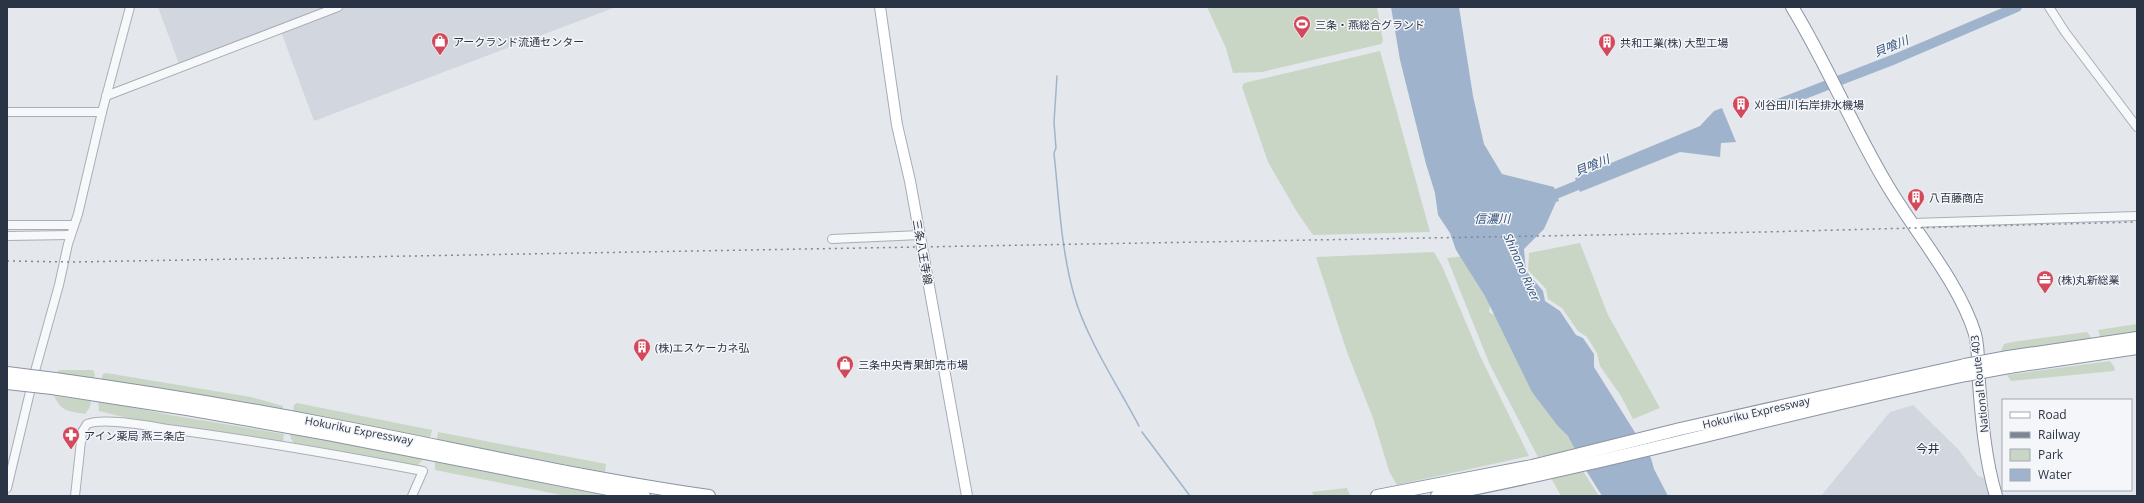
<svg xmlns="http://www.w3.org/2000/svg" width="2144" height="503" font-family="'Open Sans','Noto Sans JP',sans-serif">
  <rect width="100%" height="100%" fill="#e4e7ec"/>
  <!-- built -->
  <g fill="#d2d6de">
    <polygon points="158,7 616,7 314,121 279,26 179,64"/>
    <polygon points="1913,405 1959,450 1978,476 1984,478 1989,496 1821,496 1890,412"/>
  </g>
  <!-- green -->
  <g fill="#c9d6c5">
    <polygon points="1207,7 1377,7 1383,41 1381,44 1262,72 1233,73 1226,48"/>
    <polygon points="1380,51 1430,232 1313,235 1297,212 1268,162 1242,87 1244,83"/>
    <polygon points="1580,243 1608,315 1660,408 1633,419 1621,396 1600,366 1597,353 1587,337 1578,331 1562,308 1548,299 1546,289 1528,270 1529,253"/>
    <polygon points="1434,252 1442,266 1480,356 1529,456 1397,485 1389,471 1373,418 1347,352 1316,257"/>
    <polygon points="1465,256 1491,298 1489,312 1501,319 1579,449 1538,457 1490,365 1447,258"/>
    <polygon points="2137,324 2137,334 2101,339 2098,330"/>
    <polygon points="2087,332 2094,341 2000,353 2004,344 2012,342"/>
    <polygon points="2110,361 2115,368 2114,371 2011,381 2007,375"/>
    <polygon points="59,370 93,370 95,375 93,382 54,375"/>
    <polygon points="106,373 251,397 283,406 283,413 101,381 103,374"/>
    <path d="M54,396L91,401L90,407L85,414C68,411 62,412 54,396Z"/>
    <polygon points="98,400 170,415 284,434 283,442 152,424 99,411"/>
    <polygon points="297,403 432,430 430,438 293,412 294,405"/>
    <polygon points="438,432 606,464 605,472 437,440"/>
    <polygon points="290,433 425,457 417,466 294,443 291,439"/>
    <polygon points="435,460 594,493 596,491 605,496 567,496 435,470"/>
    <polygon points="1581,468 1599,496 1561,496 1550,476"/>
    <polygon points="1347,488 1350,495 1314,496 1312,492"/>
  </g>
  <!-- water -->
  <g fill="#9fb4cc">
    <polygon points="1391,7 1459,7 1473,96 1484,144 1502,174 1554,187 1559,201 1556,202 1544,229 1524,249 1526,271 1543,291 1545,301 1560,311 1576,335 1583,338 1594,354 1594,367 1651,458 1654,469 1668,496 1602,496 1587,472 1568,436 1557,425 1532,392 1485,296 1456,250 1450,233 1438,215 1435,193 1426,164 1400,60"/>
    <polygon points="1722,108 1736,142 1721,143 1720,157 1680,152 1580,192 1575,178 1700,126 1714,111"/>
  </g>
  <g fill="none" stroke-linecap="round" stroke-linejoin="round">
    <!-- stream -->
    <g stroke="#9fb4cc" stroke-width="1.5">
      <path d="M1057,76L1054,122L1056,148L1054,153C1059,200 1061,249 1074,295C1086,338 1118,386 1139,426"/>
      <polyline points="1142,432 1190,496"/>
    </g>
    <!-- river -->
    <g stroke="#9fb4cc" stroke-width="10">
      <polyline points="1773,106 1895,59 2017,7"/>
      <polyline points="1544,199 1590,180"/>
    </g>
    <!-- minor casing -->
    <g stroke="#a9aeb7" stroke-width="10">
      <g id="minor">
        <polyline points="2049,7 2065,32 2137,127"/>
        <polyline points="106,96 338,7"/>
        <polyline points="7,112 102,112"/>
        <polyline points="1912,223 2137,216"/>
        <polyline points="7,225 73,225"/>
        <polyline points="7,236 70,235"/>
        <polyline points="832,239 920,235"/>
        <polyline points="7,488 35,371 59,285 68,244 78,214 102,112 130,7"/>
        <path d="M75,496L82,432L87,424C103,417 150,426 168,429C254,440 339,455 423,471L412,496"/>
      </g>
    </g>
    <!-- major casing -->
    <g stroke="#a3abb8" stroke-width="12">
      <polyline id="major" points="880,7 897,125 910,181 967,496"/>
    </g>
    <!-- highway casing -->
    <g stroke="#8b94a3" stroke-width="14">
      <g id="highway">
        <path d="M1792,7C1827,64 1852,126 1886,183C1914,231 1959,282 1975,334C1979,349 1978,368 1979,383C1982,421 1985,459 1996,496"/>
        <polyline points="2008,357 2137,338"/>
        <polyline points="2009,367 2137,348"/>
        <path d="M55,379C148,392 240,407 332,425C457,449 582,478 709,496"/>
        <polyline points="52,388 187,409 328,434 644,496"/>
        <polyline points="1377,496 1532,466 1680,429 1965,365"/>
        <path d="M1437,496C1615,462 1789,412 1966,375"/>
      </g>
    </g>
    <!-- minor -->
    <use href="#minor" stroke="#f7f8fa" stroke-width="8"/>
    <!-- major -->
    <use href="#major" stroke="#fff" stroke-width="10"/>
    <!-- highway -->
    <use href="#highway" stroke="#fff" stroke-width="12"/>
    <!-- rail -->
    <polyline stroke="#7d8696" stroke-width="1.5" stroke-dasharray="2 4" stroke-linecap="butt" points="7,261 73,262 1764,232 2137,222"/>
    <!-- highway-bridge casing -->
    <g stroke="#8b94a3" stroke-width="14" stroke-linecap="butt">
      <g id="highway-bridge">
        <polyline points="1965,365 2008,357"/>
        <polyline points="7,373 55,379"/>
        <polyline points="1966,375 2009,367"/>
        <polyline points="7,383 52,388"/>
      </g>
    </g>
    <!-- highway-bridge -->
    <use href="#highway-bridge" stroke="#fff" stroke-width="12"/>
  </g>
  <!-- icons -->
  <defs>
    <g id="stadium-pin" transform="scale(0.9)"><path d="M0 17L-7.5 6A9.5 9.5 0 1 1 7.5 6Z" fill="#d1495b" stroke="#f4f6f9"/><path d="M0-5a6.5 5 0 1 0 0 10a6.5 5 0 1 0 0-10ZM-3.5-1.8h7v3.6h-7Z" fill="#fff"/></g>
    <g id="shop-pin" transform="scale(0.9)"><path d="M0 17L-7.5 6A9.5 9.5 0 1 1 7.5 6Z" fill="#d1495b" stroke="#f4f6f9"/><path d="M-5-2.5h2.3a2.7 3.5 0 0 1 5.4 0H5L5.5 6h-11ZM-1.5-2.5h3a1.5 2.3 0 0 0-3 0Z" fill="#fff"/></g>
    <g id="building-pin" transform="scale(0.9)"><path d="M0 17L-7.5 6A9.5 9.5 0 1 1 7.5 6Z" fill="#d1495b" stroke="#f4f6f9"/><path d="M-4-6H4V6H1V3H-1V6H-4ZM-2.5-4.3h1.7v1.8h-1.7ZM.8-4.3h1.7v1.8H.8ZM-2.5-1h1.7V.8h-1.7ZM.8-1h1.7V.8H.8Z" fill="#fff"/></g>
    <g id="office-pin" transform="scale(0.9)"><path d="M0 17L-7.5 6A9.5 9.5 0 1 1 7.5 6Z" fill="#d1495b" stroke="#f4f6f9"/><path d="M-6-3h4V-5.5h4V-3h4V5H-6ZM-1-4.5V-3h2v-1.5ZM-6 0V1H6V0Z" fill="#fff"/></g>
    <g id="pharmacy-pin" transform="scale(0.9)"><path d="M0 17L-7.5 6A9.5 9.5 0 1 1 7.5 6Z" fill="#d1495b" stroke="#f4f6f9"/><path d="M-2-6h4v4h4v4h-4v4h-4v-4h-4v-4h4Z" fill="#fff"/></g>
  </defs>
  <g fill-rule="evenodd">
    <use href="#stadium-pin" x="1302" y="24"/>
    <use href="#shop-pin" x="440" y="41"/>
    <use href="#building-pin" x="1607" y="42"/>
    <use href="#building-pin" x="1741" y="104"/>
    <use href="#building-pin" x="1916" y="197"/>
    <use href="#office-pin" x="2045" y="279"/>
    <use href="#building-pin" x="642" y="347"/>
    <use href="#shop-pin" x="845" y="364"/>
    <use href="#pharmacy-pin" x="71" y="435"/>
  </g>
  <g text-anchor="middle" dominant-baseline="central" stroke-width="3" stroke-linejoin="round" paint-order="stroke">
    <!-- poi labels -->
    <g font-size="11" fill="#2b3445" stroke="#f4f6f9" text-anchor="start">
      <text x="1315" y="24">三条・燕総合グランド</text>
      <text x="453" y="41">アークランド流通センター</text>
      <text x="1620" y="42">共和工業(株) 大型工場</text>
      <text x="1754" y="104">刈谷田川右岸排水機場</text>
      <text x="1929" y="197">八百藤商店</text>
      <text x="2058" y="279">(株)丸新総業</text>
      <text x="655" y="347">(株)エスケーカネ弘</text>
      <text x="858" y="364">三条中央青果卸売市場</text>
      <text x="84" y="435">アイン薬局 燕三条店</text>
    </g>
    <!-- street labels -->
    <g font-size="11" fill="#2b3445" stroke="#f4f6f9">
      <text transform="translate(923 252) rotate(80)">三条八王寺線</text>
      <text transform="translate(1979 384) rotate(-96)">National Route 403</text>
      <text transform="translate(1756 412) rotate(-13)">Hokuriku Expressway</text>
      <text transform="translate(359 430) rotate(11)">Hokuriku Expressway</text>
    </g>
    <!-- water labels -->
    <g font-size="12" font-style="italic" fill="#34527a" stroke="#f4f6f9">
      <text transform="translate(1891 46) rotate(-22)">貝喰川</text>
      <text transform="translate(1592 165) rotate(-22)">貝喰川</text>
      <text x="1492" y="218">信濃川</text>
      <text transform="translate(1522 267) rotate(66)">Shinano River</text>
    </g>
    <!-- neighbourhood labels -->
    <g font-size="12" fill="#1d2536" stroke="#f4f6f9">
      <text x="1928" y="448">今井</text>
    </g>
  </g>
  <!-- border -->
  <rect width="2144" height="503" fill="none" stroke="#2b3445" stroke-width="16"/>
  <!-- legend -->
  <rect x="2002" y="399" width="130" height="92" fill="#f4f6f9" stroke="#a4a8b1"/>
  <rect x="2010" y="412" width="20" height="6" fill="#ffffff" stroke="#a4a8b1"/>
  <text x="2038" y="419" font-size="12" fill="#2b3445">Road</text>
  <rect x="2010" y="432" width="20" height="6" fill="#7d8696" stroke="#a4a8b1"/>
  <text x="2038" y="439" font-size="12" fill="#2b3445">Railway</text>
  <rect x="2010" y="449" width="20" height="12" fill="#c9d6c5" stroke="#a4a8b1"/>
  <text x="2038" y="459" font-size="12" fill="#2b3445">Park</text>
  <rect x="2010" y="469" width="20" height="12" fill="#9fb4cc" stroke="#a4a8b1"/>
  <text x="2038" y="479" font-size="12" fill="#2b3445">Water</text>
</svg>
